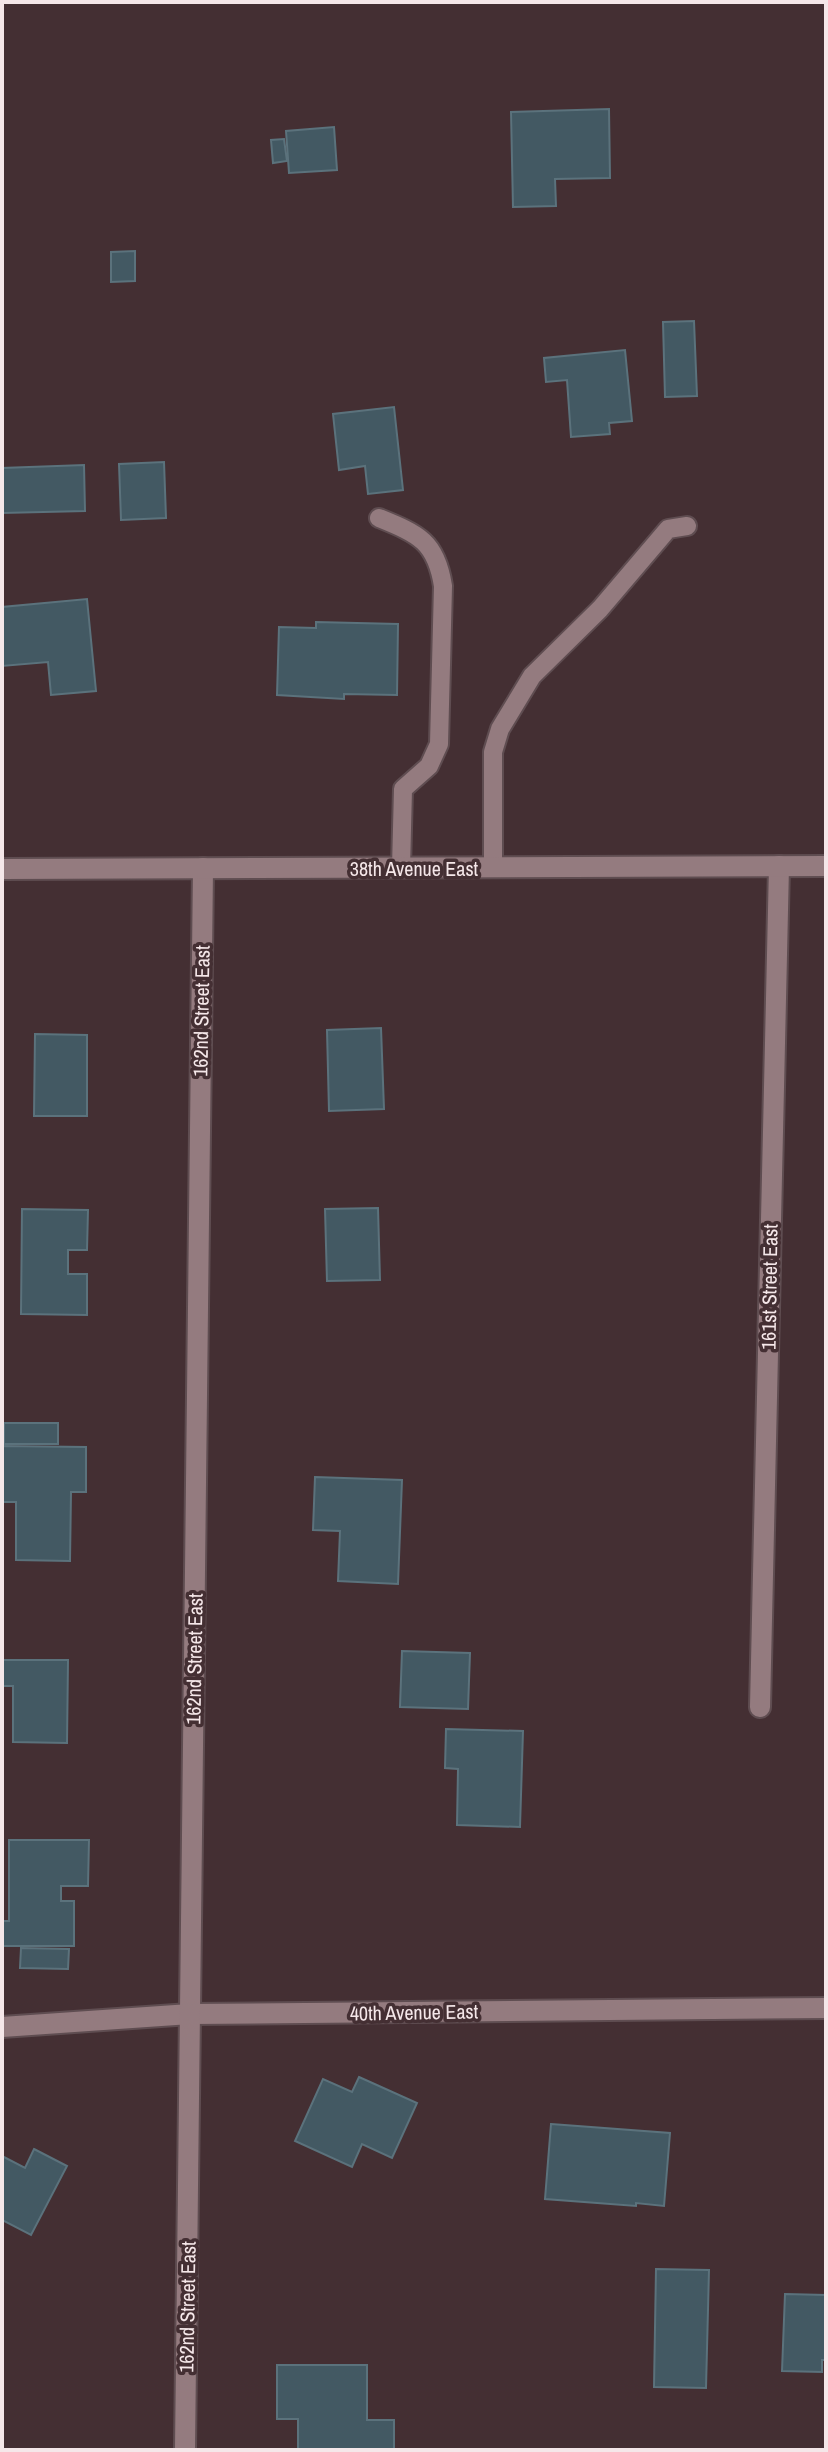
<svg xmlns="http://www.w3.org/2000/svg" width="828" height="2452" font-family="'Archivo Narrow',sans-serif">
  <rect width="100%" height="100%" fill="#442f33"/>
  <!-- building -->
  <g fill="#435963" stroke="#5b727c" stroke-width="2">
    <polygon points="609,109 610,178 555,179 556,206 513,207 511,112"/>
    <polygon points="334,127 337,170 289,173 286,131"/>
    <polygon points="284,139 287,161 273,163 271,140"/>
    <polygon points="135,251 135,281 111,282 111,252"/>
    <polygon points="694,321 697,396 665,397 663,322"/>
    <polygon points="625,350 632,421 609,423 610,434 571,437 567,380 546,382 544,358"/>
    <polygon points="394,407 403,490 368,494 365,466 339,470 333,414"/>
    <polygon points="164,462 166,518 121,520 119,464"/>
    <polygon points="84,465 85,511 2,513 2,468"/>
    <polygon points="87,599 96,691 51,695 48,662 2,666 2,607"/>
    <polygon points="316,622 398,624 397,695 344,694 344,699 277,695 279,627 316,628"/>
    <polygon points="381,1028 384,1109 329,1111 327,1030"/>
    <polygon points="35,1034 87,1035 87,1116 34,1116"/>
    <polygon points="378,1208 380,1280 327,1281 325,1209"/>
    <polygon points="22,1209 88,1210 87,1250 68,1250 68,1274 87,1274 87,1315 21,1314"/>
    <rect x="4" y="1423" width="54" height="21"/>
    <polygon points="2,1446 86,1447 86,1492 71,1492 70,1561 16,1560 16,1502 2,1502"/>
    <polygon points="315,1477 402,1480 398,1584 338,1581 340,1531 313,1530"/>
    <polygon points="402,1651 470,1653 468,1709 400,1707"/>
    <polygon points="3,1660 68,1660 67,1743 13,1742 13,1686 3,1686"/>
    <polygon points="446,1729 523,1731 520,1827 457,1825 458,1769 445,1768"/>
    <polygon points="9,1840 89,1840 88,1886 61,1886 61,1901 74,1901 74,1946 2,1946 2,1921 9,1921"/>
    <polygon points="21,1948 69,1949 68,1969 20,1968"/>
    <polygon points="359,2077 417,2103 392,2158 362,2144 352,2167 295,2141 323,2079 352,2092"/>
    <polygon points="551,2124 670,2133 664,2206 636,2203 636,2206 545,2199"/>
    <polygon points="34,2149 67,2166 31,2235 2,2220 2,2156 25,2168"/>
    <polygon points="656,2269 709,2270 706,2388 654,2387"/>
    <polygon points="785,2294 826,2295 826,2360 822,2360 822,2372 782,2371"/>
    <polygon points="277,2365 367,2365 367,2420 394,2420 394,2450 298,2450 298,2419 277,2419"/>
  </g>
  <g fill="none" stroke-linecap="round" stroke-linejoin="round">
    <!-- service casing -->
    <g stroke="#5f4d51" stroke-width="22">
      <g id="service">
        <path d="M379,518C418,534 436,541 443,586L439,744L429,766L403,789L401,868"/>
        <polyline points="493,868 493,752 500,729 532,676 600,609 668,529 687,526"/>
      </g>
    </g>
    <!-- minor casing -->
    <g stroke="#5f4d51" stroke-width="24">
      <g id="minor">
        <polyline points="760,1707 779,866"/>
        <polyline points="2,2027 190,2014 826,2008"/>
        <polyline points="185,2450 203,868"/>
      </g>
    </g>
    <!-- tertiary casing -->
    <g stroke="#5f4d51" stroke-width="24">
      <polyline id="tertiary" points="2,869 826,866"/>
    </g>
    <!-- service -->
    <use href="#service" stroke="#947b7f" stroke-width="18"/>
    <!-- minor -->
    <use href="#minor" stroke="#947b7f" stroke-width="20"/>
    <!-- tertiary -->
    <use href="#tertiary" stroke="#947b7f" stroke-width="20"/>
  </g>
  <g text-anchor="middle" dominant-baseline="central" stroke-width="7" stroke-linejoin="round" paint-order="stroke">
    <!-- street labels -->
    <g font-size="20" fill="#f5e7e9" stroke="#442f33">
      <text x="414" y="868">38th Avenue East</text>
      <text transform="translate(201 1011) rotate(-89)">162nd Street East</text>
      <text transform="translate(769 1287) rotate(-89)">161st Street East</text>
      <text transform="translate(194 1659) rotate(-89)">162nd Street East</text>
      <text transform="translate(414 2012) rotate(-1)">40th Avenue East</text>
      <text transform="translate(187 2307) rotate(-89)">162nd Street East</text>
    </g>
  </g>
  <!-- border -->
  <rect width="828" height="2452" fill="none" stroke="#f5e7e9" stroke-width="8"/>
</svg>
